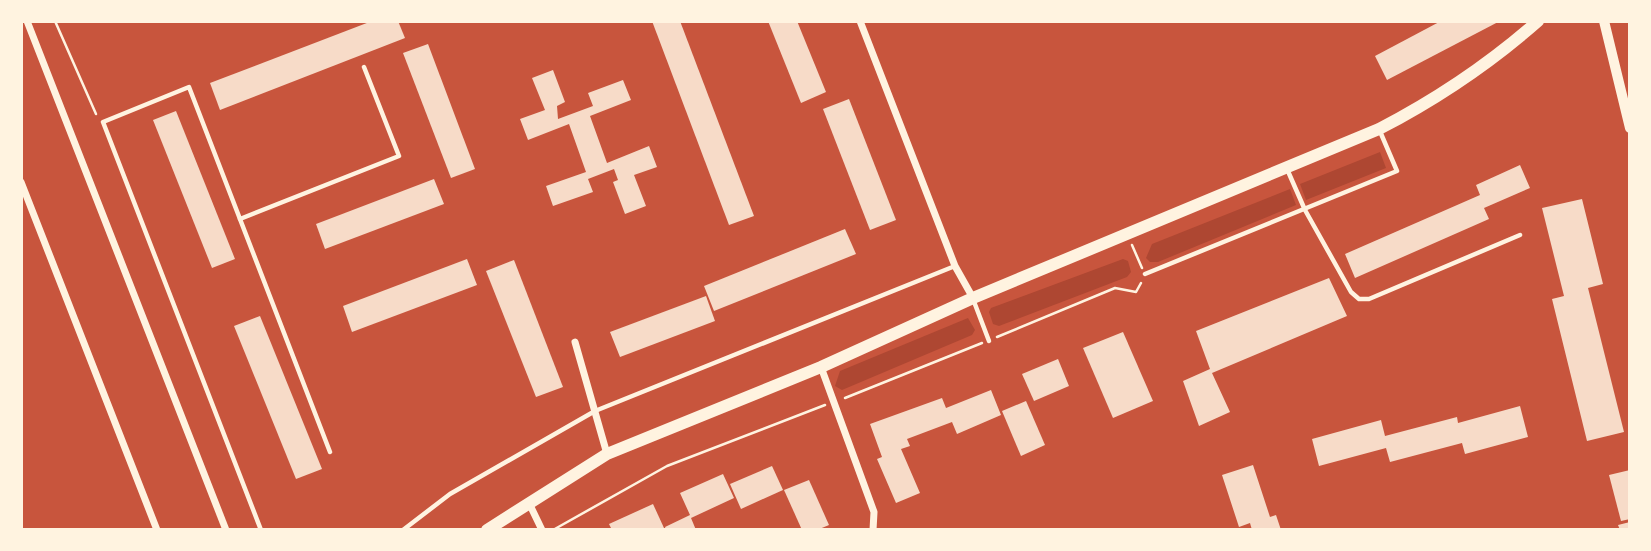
<svg xmlns="http://www.w3.org/2000/svg" width="1651" height="551" font-family="Helvetica,sans-serif">
  <rect width="100%" height="100%" fill="#c8553d"/>
  <!-- green -->
  <g fill="#ae4732">
    <polygon points="1380,152 1386,168 1306,200 1300,184"/>
    <polygon points="1290,189 1296,205 1158,262 1150,262 1146,258 1152,244"/>
    <polygon points="1123,259 1128,261 1131,272 1127,277 999,326 993,324 989,312 991,308"/>
    <polygon points="968,318 975,330 972,335 842,390 835,386 840,371"/>
  </g>
  <!-- building -->
  <g fill="#f7dbc8">
    <polygon points="372,21 398,21 405,38 220,110 210,83"/>
    <polygon points="652,21 680,21 754,216 729,225"/>
    <polygon points="768,21 797,21 826,92 801,103"/>
    <polygon points="1441,21 1500,21 1387,80 1375,56"/>
    <polygon points="428,44 475,169 451,178 403,53"/>
    <polygon points="553,70 565,102 557,106 558,119 593,106 588,93 623,80 631,100 590,116 607,163 649,146 657,167 634,175 646,206 625,214 613,182 618,180 614,169 588,179 593,192 553,206 546,186 586,172 569,124 528,140 520,119 545,110 532,78"/>
    <polygon points="849,99 896,220 870,230 823,109"/>
    <polygon points="176,111 235,259 212,268 153,120"/>
    <polygon points="1520,165 1530,188 1484,208 1489,219 1355,278 1345,254 1480,195 1476,185"/>
    <polygon points="434,179 444,204 325,249 316,224"/>
    <polygon points="1582,199 1603,284 1588,288 1624,432 1587,441 1552,299 1564,296 1542,208"/>
    <polygon points="845,229 856,254 714,311 704,286"/>
    <polygon points="467,259 477,285 352,332 343,306"/>
    <polygon points="514,260 563,387 536,397 486,271"/>
    <polygon points="1329,278 1347,316 1212,373 1230,412 1199,426 1183,381 1210,369 1196,331"/>
    <polygon points="706,296 715,321 620,357 610,332"/>
    <polygon points="260,316 322,469 296,479 234,326"/>
    <polygon points="1123,332 1153,401 1113,418 1083,348"/>
    <polygon points="1058,359 1069,386 1034,401 1022,374"/>
    <polygon points="991,390 1001,415 957,434 952,422 907,439 910,446 901,449 920,493 896,503 877,459 882,457 870,424 942,398 946,408"/>
    <polygon points="1026,401 1045,445 1021,456 1002,411"/>
    <polygon points="1520,406 1528,437 1465,454 1462,443 1390,462 1386,448 1319,466 1312,439 1381,420 1385,436 1457,417 1458,423"/>
    <polygon points="1253,465 1270,517 1276,515 1281,530 1252,530 1250,523 1239,527 1222,475"/>
    <polygon points="772,466 783,490 741,509 730,484"/>
    <polygon points="1630,470 1630,519 1621,521 1609,475"/>
    <polygon points="723,474 734,498 691,518 696,530 666,530 665,527 690,515 680,493"/>
    <polygon points="809,480 829,525 817,530 802,530 784,490"/>
    <polygon points="653,504 664,528 612,530 609,524"/>
    <polygon points="1630,522 1630,530 1620,530 1618,525"/>
  </g>
  <g fill="none" stroke-linecap="round" stroke-linejoin="round">
    <!-- path -->
    <g stroke="#fff3e0" stroke-width="2.5">
      <polyline points="55,21 96,114"/>
      <polyline points="1132,245 1142,268"/>
      <polyline points="997,337 1115,288 1136,292 1141,283"/>
      <polyline points="845,398 982,343"/>
      <polyline points="553,530 667,466 825,405"/>
    </g>
    <!-- service -->
    <g stroke="#fff3e0" stroke-width="4.5">
      <polyline points="1287,169 1305,210 1351,292 1359,299 1369,299 1520,235"/>
      <polyline points="240,219 399,156 364,67"/>
      <polyline points="1145,274 1397,171 1379,129"/>
      <polyline points="973,299 989,341"/>
      <polyline points="261,530 103,122 189,87 330,452"/>
      <polyline points="403,530 450,494 595,411 955,266"/>
    </g>
    <!-- minor -->
    <g stroke="#fff3e0" stroke-width="7">
      <polyline points="27,21 226,530"/>
      <polyline points="860,21 955,266 973,298"/>
      <polyline points="21,182 157,530"/>
      <polyline points="575,342 607,454"/>
      <polyline points="821,367 874,512 873,530"/>
      <polyline points="529,503 542,530"/>
    </g>
    <!-- tertiary -->
    <polyline stroke="#fff3e0" stroke-width="10" points="1604,21 1630,128"/>
    <!-- secondary -->
    <path stroke="#fff3e0" stroke-width="12" d="M487,530L607,454L821,367L973,298L1379,129C1437,99 1488,65 1538,21"/>
  </g>
  <!-- border -->
  <rect width="1651" height="551" fill="none" stroke="#fff3e0" stroke-width="46"/>
</svg>
